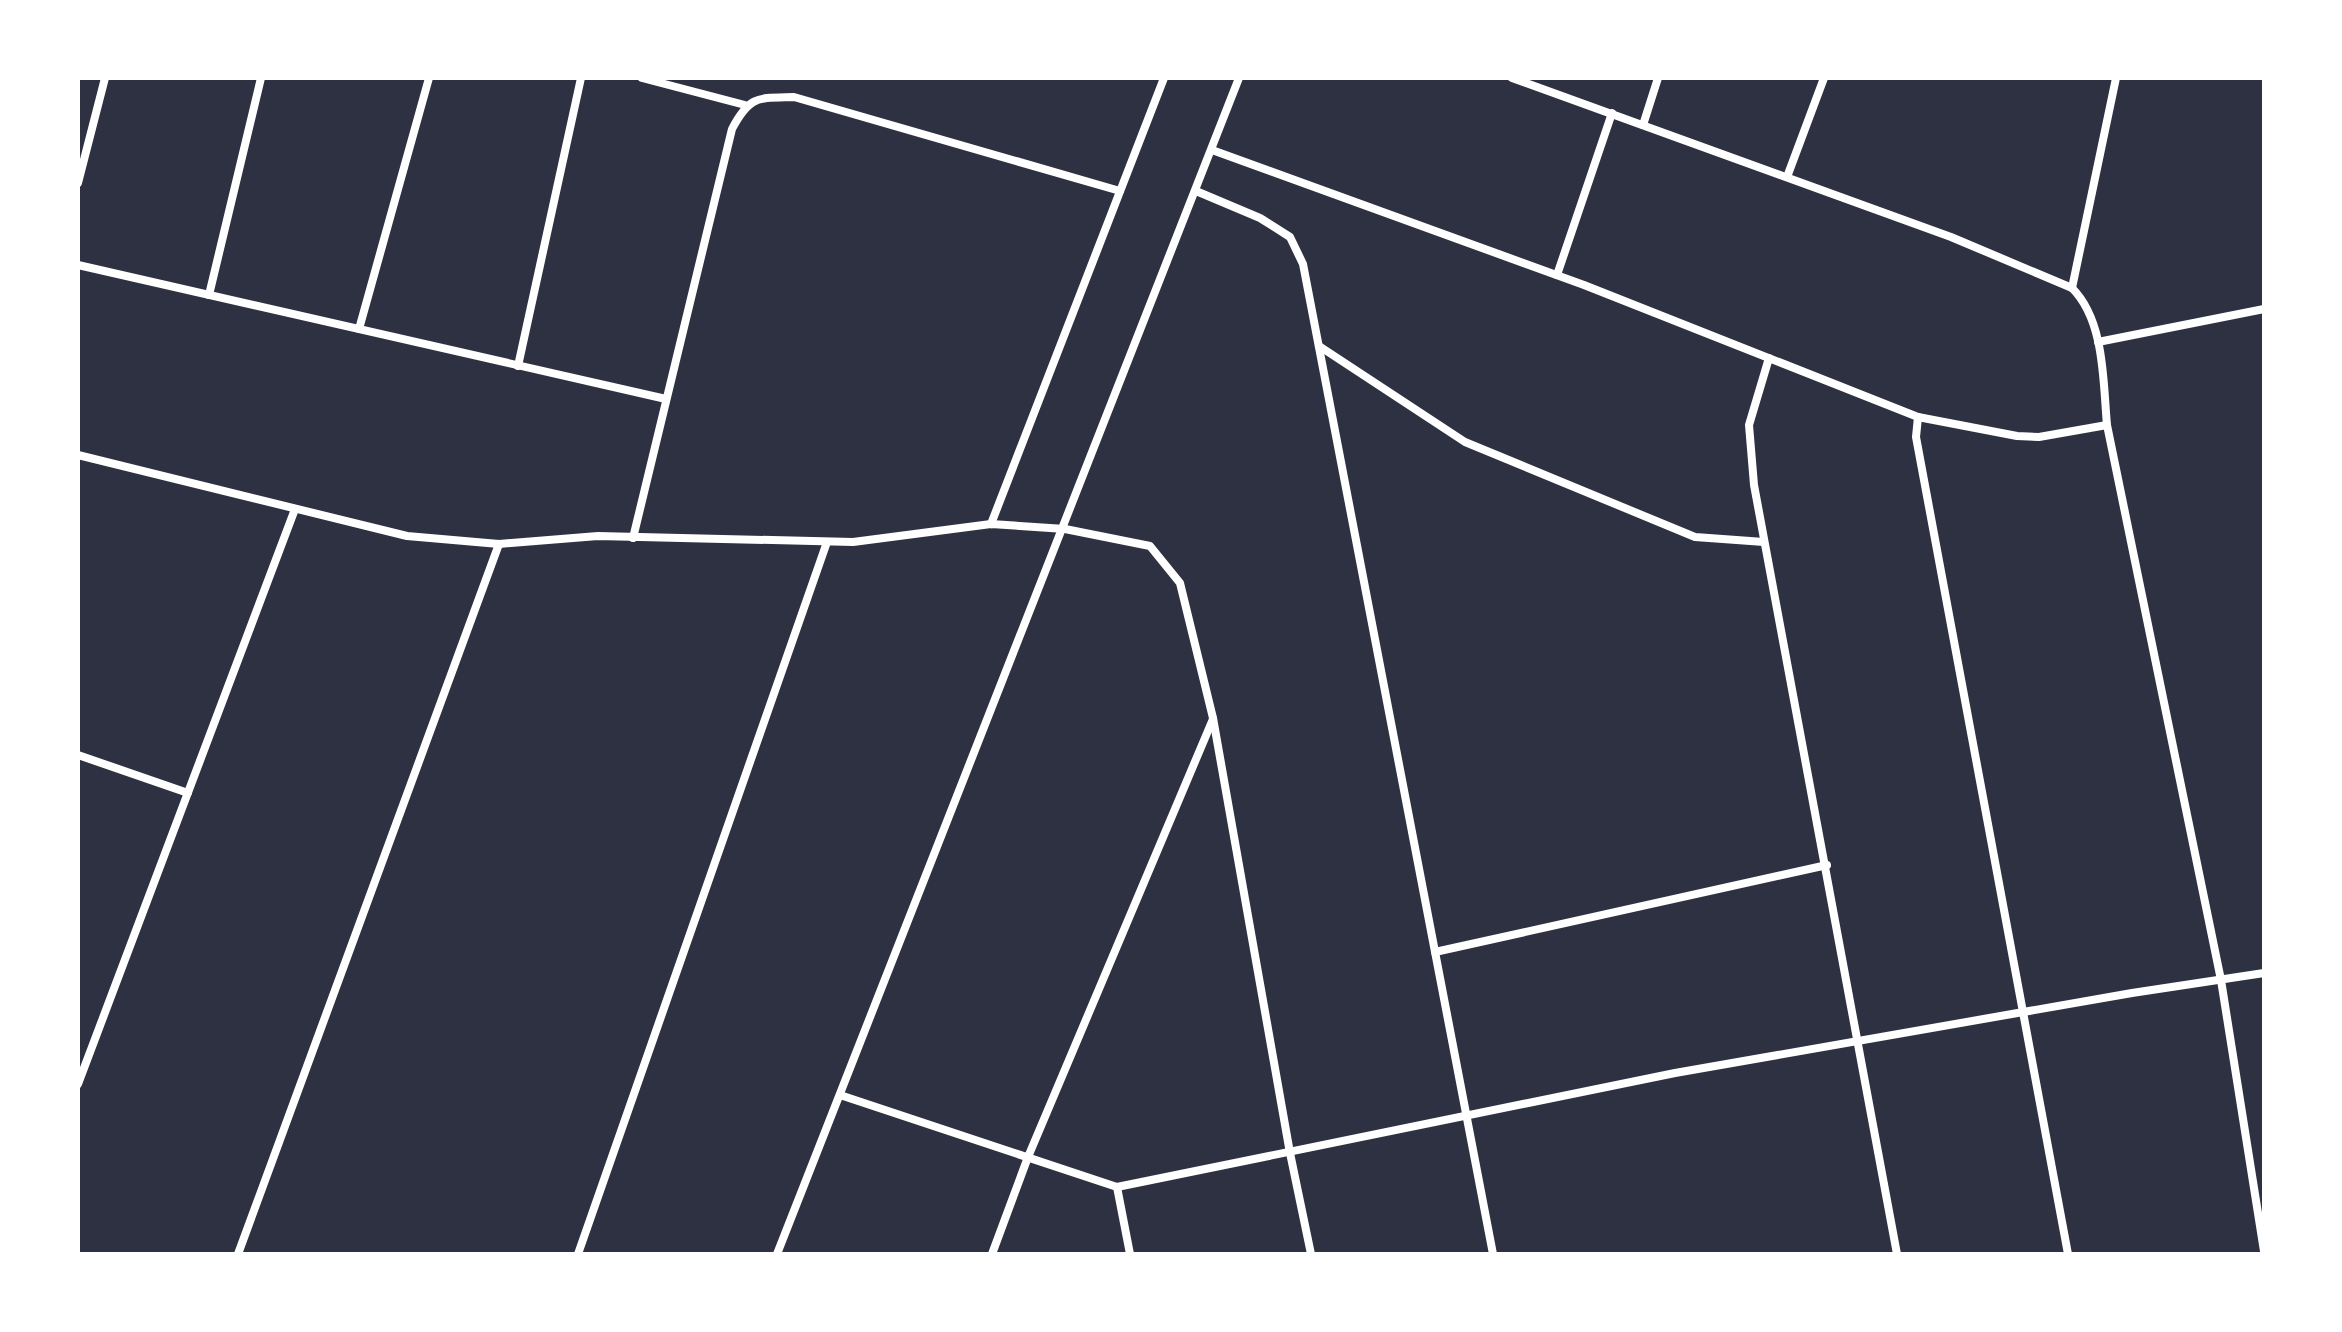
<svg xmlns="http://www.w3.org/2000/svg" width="2342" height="1332" font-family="Manrope,sans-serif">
  <rect width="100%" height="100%" fill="#2d3142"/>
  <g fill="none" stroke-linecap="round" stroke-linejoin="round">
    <!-- minor -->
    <g stroke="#fff" stroke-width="8">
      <polyline points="642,78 745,105"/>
      <path d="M1512,78L1951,237L2072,288C2105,321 2103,382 2107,425L2221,980L2264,1251"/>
      <polyline points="1643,125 1658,78"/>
      <polyline points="1212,150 1584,285 1918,417 2017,436 2039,437 2107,425"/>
      <polyline points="1787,177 1824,78"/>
      <polyline points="78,183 105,78"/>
      <polyline points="1196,191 1260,218 1290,237 1303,264 1493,1254"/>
      <polyline points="78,265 666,399"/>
      <polyline points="1557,275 1612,113"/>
      <polyline points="2072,288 2116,78"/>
      <polyline points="209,295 261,78"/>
      <polyline points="359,329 429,78"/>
      <polyline points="2098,342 2264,309"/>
      <polyline points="1319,346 1465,442 1695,537 1764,542"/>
      <polyline points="1769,358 1749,425 1754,485 1897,1254"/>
      <polyline points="518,366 581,78"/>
      <polyline points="1918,417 1916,437 2068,1254"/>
      <polyline points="78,455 407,536 499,544 598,536 853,542 991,524 1065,529 1150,546 1180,583 1213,718 1290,1153 1311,1254"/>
      <polyline points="991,524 1164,78"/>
      <path d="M633,538L732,129C750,95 758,98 794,97L1120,191"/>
      <polyline points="78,755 188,793"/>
      <polyline points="1435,952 1827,865"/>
      <polyline points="78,1084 295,509"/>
      <polyline points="840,1095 1117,1187 1675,1073 2132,993 2264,973"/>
      <polyline points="1117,1187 1130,1254"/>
      <polyline points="238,1254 499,544"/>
      <polyline points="578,1254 827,542"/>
      <polyline points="777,1254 1239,78"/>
      <polyline points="992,1254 1028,1157 1213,719"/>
    </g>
  </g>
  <!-- border -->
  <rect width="2342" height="1332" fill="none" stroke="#ffffff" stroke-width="160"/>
</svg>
